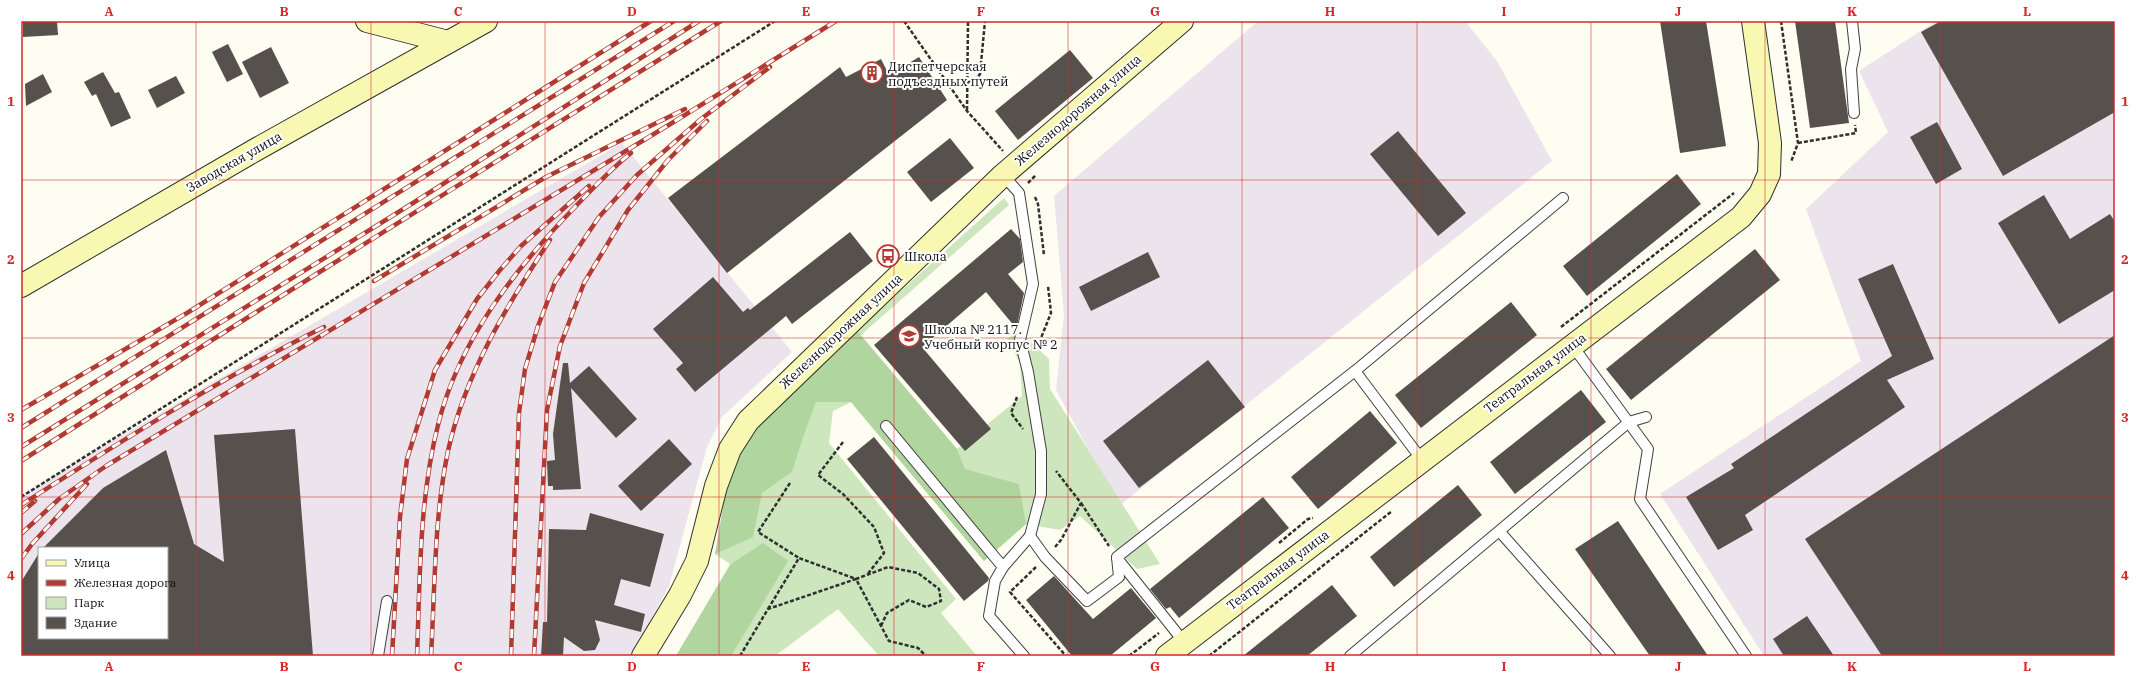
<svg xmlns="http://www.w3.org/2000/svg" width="2136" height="677" font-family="'IBM Plex Serif',serif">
  <rect width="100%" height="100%" fill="#fefdf1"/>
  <!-- industrial -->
  <g fill="#ece4ec" fill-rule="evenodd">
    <polygon points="1258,21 1465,21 1497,61 1552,161 1119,506 1056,390 1064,314 1054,196"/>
    <polygon points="1936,21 2115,21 2115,656 1764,656 1660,494 1861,361 1806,209 1888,132 1859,71"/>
    <path d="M622,143L792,352L722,417L707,447L669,586L631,656H21V497L71,465ZM39,548H167V638H39Z"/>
  </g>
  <!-- green -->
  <polygon fill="#cee6bd" points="1004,198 1009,205 861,335 957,449 1022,396 1020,363 1007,339 1019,331 1049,359 1050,389 1160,564 1137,569 1080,516 1060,530 1026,524 984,561 851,402 833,411 829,443 956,599 941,613 977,656 879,656 838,609 775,656 676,656 730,564 715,554 754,423"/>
  <!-- forest -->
  <g fill="#b1d59e">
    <polygon points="857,331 957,449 965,469 1019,484 1026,524 984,561 851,402 816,402 802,440 792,472 762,493 753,537 715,554 729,471 754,423"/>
    <polygon points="763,543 788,561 731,656 676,656 731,564"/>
  </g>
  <!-- building -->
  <g fill="#56514c">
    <polygon points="57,21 58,35 23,37 23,22"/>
    <polygon points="1660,21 1706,21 1726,146 1680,153"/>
    <polygon points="1795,21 1835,21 1849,123 1810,128"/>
    <polygon points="1941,21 2115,21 2115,112 2003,176 1921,32"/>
    <polygon points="228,44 243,74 227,82 212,52"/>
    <polygon points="271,47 289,83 260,98 242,62"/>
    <polygon points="1070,50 1093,78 1018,140 995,111"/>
    <polygon points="919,57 947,100 727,273 668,198 840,67 846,77 881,59 889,75"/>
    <polygon points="103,72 115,93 119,92 131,118 111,127 96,94 92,96 84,82"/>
    <polygon points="43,74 52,92 26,106 25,84"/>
    <polygon points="176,76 185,93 157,108 148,90"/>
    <polygon points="1937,122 1962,169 1936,184 1910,137"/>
    <polygon points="1398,131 1466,213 1438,236 1370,154"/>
    <polygon points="950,138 974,168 931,202 907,172"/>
    <polygon points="1677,174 1701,204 1587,296 1563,266"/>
    <polygon points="2044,195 2070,239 2110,214 2115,222 2115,290 2059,324 1998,223"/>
    <polygon points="1011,229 1020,239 1023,262 1008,274 1024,293 1017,326 1015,327 986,292 922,347 991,429 965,451 874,345"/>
    <polygon points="850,232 873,261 792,324 786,316 695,392 676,369 683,363 653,329 713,277 743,312 748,308 750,310"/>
    <polygon points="1755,249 1780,280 1631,400 1606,369"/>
    <polygon points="1148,252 1160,277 1091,311 1079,287"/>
    <polygon points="1893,264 1934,359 1887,380 1905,407 1745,515 1753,530 1718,550 1686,497 1734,468 1731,464 1892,356 1858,279"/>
    <polygon points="1511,302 1537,335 1421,428 1395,395"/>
    <polygon points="2115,335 2115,656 1882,656 1805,539"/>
    <polygon points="1208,360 1245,407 1139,488 1103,441"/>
    <polygon points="563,363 568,363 570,383 589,366 637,419 616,438 571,388 581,489 553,490 553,486 548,486 547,461 555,460 553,434"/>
    <polygon points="1581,390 1606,422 1515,494 1490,462"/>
    <polygon points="1370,411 1397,443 1318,509 1291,477"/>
    <polygon points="295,429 313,656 21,656 21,582 39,553 39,638 167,638 167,548 43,548 103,488 166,450 194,544 224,562 214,435"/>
    <polygon points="874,437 989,578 988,581 964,601 847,459"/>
    <polygon points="669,439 692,464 641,511 618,486"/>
    <polygon points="1458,485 1482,515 1394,587 1370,557"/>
    <polygon points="1263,497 1289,528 1179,618 1170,607 1166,609 1150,589"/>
    <polygon points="590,513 664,534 650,587 621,579 614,605 645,614 641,632 595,620 600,640 595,650 584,651 564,637 563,656 541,656 543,622 547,622 549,529 586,530"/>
    <polygon points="1618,521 1708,656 1650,656 1575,549"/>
    <polygon points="1054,576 1093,619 1131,588 1156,618 1110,656 1072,656 1026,600"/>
    <polygon points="1332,585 1357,616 1307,656 1243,656"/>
    <polygon points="1807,616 1834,656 1784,656 1773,639"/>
  </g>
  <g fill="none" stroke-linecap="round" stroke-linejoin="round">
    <!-- lane casing -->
    <g stroke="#414141" stroke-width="12">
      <g id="lane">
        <polyline points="1852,21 1855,49 1851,69 1854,113"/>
        <polyline points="1003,175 1019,193 1033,284 1020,340 1028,372 1041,451 1041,494 1030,536 1045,557 1087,601 1119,577 1117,557 1355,371"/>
        <polyline points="1572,345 1648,449 1640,499 1746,656"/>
        <polyline points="886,426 1003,567 995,581 989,616 1024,656"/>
        <polyline points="1422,460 1355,371 1563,198"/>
        <polyline points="1500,532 1610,656"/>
        <polyline points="1117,558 1184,642"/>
        <polyline points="1003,567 1030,536"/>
        <polyline points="378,656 387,601"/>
        <polyline points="1350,656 1629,422 1646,417"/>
      </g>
    </g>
    <!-- secondary casing -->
    <g stroke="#303030" stroke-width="24">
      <g id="secondary">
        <polyline points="367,21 448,42"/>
        <polyline points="21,286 257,149 486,21"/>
        <polyline points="643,656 680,595 697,561 716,486 730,449 748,421 1003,175 1182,21"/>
        <polyline points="1167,656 1741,217 1760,194 1769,174 1770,143 1753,21"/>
      </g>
    </g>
    <!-- path -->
    <g stroke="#303030" stroke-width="2.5" stroke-dasharray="4 2" stroke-linecap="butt">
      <polyline points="904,21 967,111 1003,151"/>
      <polyline points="1781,21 1798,143 1791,162"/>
      <polyline points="968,82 977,78 980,74 985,21"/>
      <polyline points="967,110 968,21"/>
      <polyline points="1798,143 1856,133 1855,125"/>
      <polyline points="1028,183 1036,175"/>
      <polyline points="1035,197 1038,204 1044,255"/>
      <polyline points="1561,327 1734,193"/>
      <polyline points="1037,348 1051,313 1048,286"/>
      <polyline points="1017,397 1011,413 1023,429"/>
      <polyline points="843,442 818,475 843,494 874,527 884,553 867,575"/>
      <polyline points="790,483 758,532 799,558"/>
      <polyline points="21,497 775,21"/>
      <polyline points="1081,503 1109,546"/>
      <polyline points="1279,543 1308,519 1313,518"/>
      <polyline points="1055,547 1061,540 1081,503 1056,471"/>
      <polyline points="1036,567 1010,592 1066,656"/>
      <polyline points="768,609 799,558 856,579 888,567 918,573 939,589 941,601 926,607 909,600 887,613 881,626"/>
      <polyline points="740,656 768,609 856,579 889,641 918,648 926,656"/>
      <polyline points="966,656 970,656"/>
      <polyline points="1129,656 1159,633"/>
      <polyline points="1209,656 1392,511"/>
    </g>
    <!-- lane -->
    <use href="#lane" stroke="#fff" stroke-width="10"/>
    <!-- secondary -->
    <use href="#secondary" stroke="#f8f8b2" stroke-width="22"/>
    <!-- rail casing -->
    <g stroke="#b33a32" stroke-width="4.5">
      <g id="rail">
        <polyline points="374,281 546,177 685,109"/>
        <polyline points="21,410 187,313 651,21"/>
        <polyline points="21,428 674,21"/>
        <polyline points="21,447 413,203 699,21"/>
        <polyline points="21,461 318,273 721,21"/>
        <path d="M21,505C120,442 219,379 324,327"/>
        <polyline points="21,513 35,501"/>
        <polyline points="21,534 59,499 106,466 672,123 836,21"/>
        <polyline points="21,559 32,544 87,484"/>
        <polyline points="392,656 400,517 407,459 435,370 477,299 500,270 521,246 589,186"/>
        <path d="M417,656C420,579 419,500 438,425C459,340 515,269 575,207C592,189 611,169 631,153"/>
        <path d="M431,656C435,588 434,518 448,451C465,374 507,305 550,240"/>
        <polyline points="511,656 519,413 525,369 538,326 555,282 599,217 637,175 701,119 770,67"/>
        <polyline points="534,656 547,410 560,346 584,283 628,210 668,160 707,121"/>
      </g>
    </g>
    <!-- rail -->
    <use href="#rail" stroke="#fff" stroke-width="3" stroke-dasharray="9" stroke-linecap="butt"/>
  </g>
  <!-- grid -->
  <path fill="none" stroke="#d62828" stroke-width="1" stroke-opacity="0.55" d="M196,21V656M371,21V656M545,21V656M719,21V656M894,21V656M1068,21V656M1242,21V656M1417,21V656M1591,21V656M1765,21V656M1940,21V656M21,180H2115M21,338H2115M21,497H2115"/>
  <!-- icons -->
  <defs>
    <g id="building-ring" transform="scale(1.15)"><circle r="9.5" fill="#fff" stroke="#b33a32" stroke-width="1.5"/><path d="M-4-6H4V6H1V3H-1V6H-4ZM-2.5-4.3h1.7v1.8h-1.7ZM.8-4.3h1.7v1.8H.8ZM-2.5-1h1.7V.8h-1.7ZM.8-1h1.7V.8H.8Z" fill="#b33a32"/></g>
    <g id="bus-ring" transform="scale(1.15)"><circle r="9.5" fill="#fff" stroke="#b33a32" stroke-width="1.5"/><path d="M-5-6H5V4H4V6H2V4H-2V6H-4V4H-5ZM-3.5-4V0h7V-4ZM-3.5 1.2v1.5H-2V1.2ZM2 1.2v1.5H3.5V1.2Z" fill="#b33a32"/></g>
    <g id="school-ring" transform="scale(1.15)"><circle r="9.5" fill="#fff" stroke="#b33a32" stroke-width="1.5"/><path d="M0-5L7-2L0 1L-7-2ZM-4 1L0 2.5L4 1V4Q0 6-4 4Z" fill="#b33a32"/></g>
  </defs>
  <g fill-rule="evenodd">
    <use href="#building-ring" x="872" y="73"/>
    <use href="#bus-ring" x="888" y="256"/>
    <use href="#school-ring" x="909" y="336"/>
  </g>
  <g text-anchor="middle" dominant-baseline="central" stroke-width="4" stroke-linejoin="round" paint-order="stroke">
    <!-- poi labels -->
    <g font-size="13" fill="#0e0e0e" stroke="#fff" text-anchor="start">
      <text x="888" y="66">Диспетчерская<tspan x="888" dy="15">подъездных путей</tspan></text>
      <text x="904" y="256">Школа</text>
      <text x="924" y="329">Школа № 2117.<tspan x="924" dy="15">Учебный корпус № 2</tspan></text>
    </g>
    <!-- street labels -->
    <g font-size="13" fill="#0e0e0e" stroke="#fff">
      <text transform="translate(1078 110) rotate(-41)">Железнодорожная улица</text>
      <text transform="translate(234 162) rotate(-30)">Заводская улица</text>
      <text transform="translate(841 331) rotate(-43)">Железнодорожная улица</text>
      <text transform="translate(1535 373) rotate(-37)">Театральная улица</text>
      <text transform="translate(1278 570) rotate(-37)">Театральная улица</text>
    </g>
  </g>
  <!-- border -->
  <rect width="2136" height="677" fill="none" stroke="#ffffff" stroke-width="44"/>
  <!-- legend -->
  <rect x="38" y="547" width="130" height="92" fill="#ffffff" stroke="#9f9f9f"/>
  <rect x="46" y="560" width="20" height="6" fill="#f8f8b2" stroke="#9f9f9f"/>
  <text x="74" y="567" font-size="12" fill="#0e0e0e">Улица</text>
  <rect x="46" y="580" width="20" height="6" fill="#b33a32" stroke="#9f9f9f"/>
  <text x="74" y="587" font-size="12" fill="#0e0e0e">Железная дорога</text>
  <rect x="46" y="597" width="20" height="12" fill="#cee6bd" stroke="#9f9f9f"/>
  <text x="74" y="607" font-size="12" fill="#0e0e0e">Парк</text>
  <rect x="46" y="617" width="20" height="12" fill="#56514c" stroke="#9f9f9f"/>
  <text x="74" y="627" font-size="12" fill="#0e0e0e">Здание</text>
  <rect x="22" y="22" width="2092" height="633" fill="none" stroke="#d62828" stroke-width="1.5"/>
  <g font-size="13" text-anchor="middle" font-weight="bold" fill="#d62828">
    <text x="109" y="16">A</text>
    <text x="284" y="16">B</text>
    <text x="458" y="16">C</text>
    <text x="632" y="16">D</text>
    <text x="806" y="16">E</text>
    <text x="981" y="16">F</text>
    <text x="1155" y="16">G</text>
    <text x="1330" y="16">H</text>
    <text x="1504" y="16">I</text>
    <text x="1678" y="16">J</text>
    <text x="1852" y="16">K</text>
    <text x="2027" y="16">L</text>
    <text x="11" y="106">1</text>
    <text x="2125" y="106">1</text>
    <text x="11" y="264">2</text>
    <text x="2125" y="264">2</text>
    <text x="11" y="422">3</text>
    <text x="2125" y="422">3</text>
    <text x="11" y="580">4</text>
    <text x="2125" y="580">4</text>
    <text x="109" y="671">A</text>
    <text x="284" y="671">B</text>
    <text x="458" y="671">C</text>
    <text x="632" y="671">D</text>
    <text x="806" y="671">E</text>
    <text x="981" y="671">F</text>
    <text x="1155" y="671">G</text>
    <text x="1330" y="671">H</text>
    <text x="1504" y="671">I</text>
    <text x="1678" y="671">J</text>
    <text x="1852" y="671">K</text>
    <text x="2027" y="671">L</text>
  </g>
</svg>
